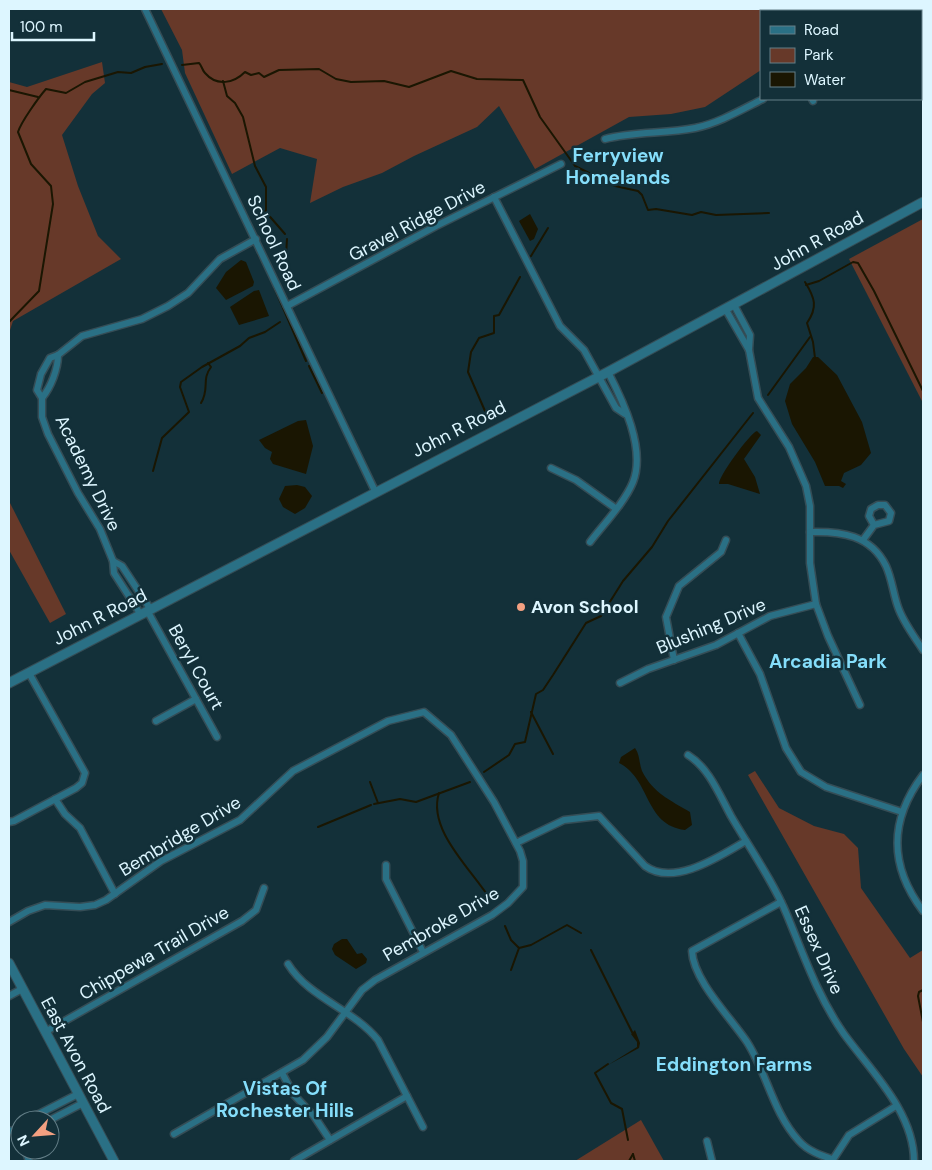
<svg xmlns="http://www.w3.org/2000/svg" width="932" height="1170" font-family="'DM Sans',sans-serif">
  <rect width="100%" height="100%" fill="#133039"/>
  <!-- green -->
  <g fill="#673929">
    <polygon points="161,9 900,9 896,11 761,11 761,70 705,107 671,114 629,117 535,169 499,106 477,127 414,156 382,173 343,187 310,203 317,159 280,148 232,174 185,73 182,50"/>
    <polygon points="102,62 105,83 92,94 62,135 78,186 98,236 121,259 13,321 9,333 9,82 27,87"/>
    <polygon points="923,219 923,403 849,259"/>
    <polygon points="9,501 66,614 50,623 9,550"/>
    <polygon points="755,771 779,808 814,826 844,834 858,848 861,888 910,958 923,950 923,1077 904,1049 748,775"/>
    <polygon points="641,1120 664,1161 575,1161"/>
  </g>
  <!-- water -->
  <g fill="#1a1602">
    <polygon points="530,214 538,229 534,239 530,241 519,221"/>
    <polygon points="241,260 246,262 254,282 253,286 226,300 216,288 226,272"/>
    <polygon points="259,290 269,316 239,325 230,307 254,291"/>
    <polygon points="813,357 818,357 837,375 862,422 871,453 861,465 844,473 841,481 846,484 843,488 839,486 825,486 815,462 792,424 785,401 790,384 806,368"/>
    <polygon points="306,420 313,446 306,474 273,464 270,459 272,452 265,448 259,440 298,421"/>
    <path d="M757,431L761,435L744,459L755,477L760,494L728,484H719C718,477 750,433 757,431Z"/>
    <polygon points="297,485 305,487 312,496 305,508 295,514 283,507 279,499 285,486"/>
    <path d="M635,748C640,755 639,763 642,771C653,793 670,800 690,812L692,825L685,830C644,825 651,779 619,763L621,757Z"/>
    <polygon points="342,939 347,939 357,954 362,953 367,959 366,963 356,969 335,955 332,949 334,944"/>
    <polygon points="635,1030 640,1043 639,1048 608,1065 637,1047 637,1042 631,1034"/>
  </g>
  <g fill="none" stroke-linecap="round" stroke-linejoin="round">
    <!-- stream -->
    <g stroke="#1a1602" stroke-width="2">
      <path d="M182,65L199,63C202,66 202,70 205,73C217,87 234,83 245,72L251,75L259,73L264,77L279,70L319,69L336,79L351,82L384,81L409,87L451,71L477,79L523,80L540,117L575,166L615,186L638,191L642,195L648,210L656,209L692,215L701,212L716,215L769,213"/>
      <polyline points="223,81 227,96 235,103 243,117 255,166 266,187 266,210 260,218"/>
      <polyline points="9,90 38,97"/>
      <polyline points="265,211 285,234"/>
      <polyline points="287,239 285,271 290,288"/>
      <polyline points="258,254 265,267"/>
      <polyline points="531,256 548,228"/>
      <path d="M805,282C815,298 818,307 807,323L813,342L815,358"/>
      <polyline points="806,285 819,281 853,262 858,263 874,291 923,391"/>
      <polyline points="274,287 306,361"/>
      <path d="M9,322L39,291L53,204L51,186L31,164L18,132C21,122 39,97 46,89L66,93L85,82L118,72L131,73L145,67L162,64"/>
      <polyline points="309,366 322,393"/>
      <polyline points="768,395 810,337"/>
      <path d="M201,403C210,389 201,380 211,367L208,363"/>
      <polyline points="485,411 468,372 471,352 479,338 494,333 494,316 499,315 520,277"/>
      <polyline points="153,471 162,438 189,412 180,387 181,382 202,367 240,346 249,338 265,332 280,322"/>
      <polyline points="531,712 553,754"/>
      <polyline points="484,772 509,755 515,744 525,742 536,694 543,690 553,675 586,623 601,616 623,581 652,547 668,521 753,413"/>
      <polyline points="370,782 378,803"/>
      <path d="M439,793C427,830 472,870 490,899"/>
      <polyline points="374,804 400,799 416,802 470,782"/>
      <polyline points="318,827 371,805"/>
      <polyline points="505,926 511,940 519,948"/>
      <polyline points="519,948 531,945 567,925 581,933"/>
      <polyline points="591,950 632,1032"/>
      <polyline points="511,970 519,948"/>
      <polyline points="923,990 919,992 918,996 923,1022"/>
      <polyline points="608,1064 595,1073 611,1103 622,1109 628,1140"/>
      <polyline points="633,1154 635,1161"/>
      <polyline points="629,1161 633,1154"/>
    </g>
    <!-- minor casing -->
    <g stroke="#354d56" stroke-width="9">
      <g id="minor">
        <polyline points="145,9 375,491"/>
        <polyline points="912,11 915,9"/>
        <polyline points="812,99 813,101"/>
        <path d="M605,139C634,131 665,134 695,128C719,123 741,110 763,99"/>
        <polyline points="494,197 560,326 584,350 616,408 625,414"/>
        <polyline points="734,305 750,335 749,350 758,398 789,447 806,486 810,506 810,563 816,604 828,636 860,705"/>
        <polyline points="287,306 436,226 561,164"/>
        <polyline points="726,310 749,350"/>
        <path d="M42,398C51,387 58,369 58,355"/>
        <polyline points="551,468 576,480 615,508"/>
        <path d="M810,532C841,531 871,535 886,566C892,579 893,593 898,607C903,622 914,636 923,650"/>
        <polyline points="863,540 874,525 889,521 891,513 885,505 878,505 871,509 869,516 874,525"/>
        <path d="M590,542C603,525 625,502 633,482C646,449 623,401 608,372"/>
        <polyline points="113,561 122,566 151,610"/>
        <polyline points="148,612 217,737"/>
        <polyline points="141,615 114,573 113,561 100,529 78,493 48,434 42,417 42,398 37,390 41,374 50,358 58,355 82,336 142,319 168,306 188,293 220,259 256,239"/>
        <polyline points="738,633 760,674 786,748 801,772 826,787 902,812"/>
        <polyline points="674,660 666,617 679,586 721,552 726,540"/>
        <polyline points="620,683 648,669 716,645 770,616 816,604"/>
        <polyline points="156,721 196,699"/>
        <path d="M688,755C709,768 719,794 731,816C749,847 773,881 787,915C804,956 818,997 844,1034C871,1071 914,1112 914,1161"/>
        <path d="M923,775C889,820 889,866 923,911"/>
        <polyline points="55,799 65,814 80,828 115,894"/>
        <polyline points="9,822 14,821 76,788 82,783 85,773 29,673"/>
        <path d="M516,843L564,820L599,816L645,866C674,887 720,856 746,841"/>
        <polyline points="386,865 386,879 423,952"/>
        <path d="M781,902L692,951C693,980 731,1018 747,1042C767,1073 773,1113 799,1141C808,1151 820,1155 832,1159"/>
        <polyline points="9,922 28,911 45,905 80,907 95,905 106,900 161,861 240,820 293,771 388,721 424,712 451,735 494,802 520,851 523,861 523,887 508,903 492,915 375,980 362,990 327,1037 303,1060 174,1134"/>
        <path d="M288,964C309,998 353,1009 378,1040L423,1127"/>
        <polyline points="9,996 22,989"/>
        <polyline points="45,1032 242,921 256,910 264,888"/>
        <polyline points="282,1073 294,1095 314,1116 330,1140"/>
        <polyline points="27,1120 78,1094"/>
        <polyline points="50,1120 83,1103"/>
        <polyline points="9,1131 20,1129"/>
        <polyline points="707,1141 712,1161"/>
        <polyline points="25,1150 29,1161"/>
        <polyline points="294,1161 407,1096"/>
        <polyline points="832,1161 849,1135 896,1106"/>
      </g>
    </g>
    <!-- secondary casing -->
    <g stroke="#354d56" stroke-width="11">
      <g id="secondary">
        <polyline points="9,683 608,372 923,202"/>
        <polyline points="9,963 114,1161"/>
      </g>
    </g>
    <!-- minor -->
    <use href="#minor" stroke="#2a7085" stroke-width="6"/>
    <!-- secondary -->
    <use href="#secondary" stroke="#2a7085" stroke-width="9"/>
  </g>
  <!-- markers -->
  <circle fill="#f3a081" stroke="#133039" stroke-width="2" cx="521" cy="607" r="5"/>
  <g text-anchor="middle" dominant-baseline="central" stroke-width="5" stroke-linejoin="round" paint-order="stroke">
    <!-- street labels -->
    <g font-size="18" fill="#ddf6ff" stroke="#133039">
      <text transform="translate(417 221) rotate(-28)">Gravel Ridge Drive</text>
      <text transform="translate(817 241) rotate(-29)">John R Road</text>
      <text transform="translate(274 243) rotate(65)">School Road</text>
      <text transform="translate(459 429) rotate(-27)">John R Road</text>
      <text transform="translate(88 473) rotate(64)">Academy Drive</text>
      <text transform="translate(100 617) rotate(-27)">John R Road</text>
      <text transform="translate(711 626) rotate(-23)">Blushing Drive</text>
      <text transform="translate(196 667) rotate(61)">Beryl Court</text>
      <text transform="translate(180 836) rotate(-31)">Bembridge Drive</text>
      <text transform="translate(441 924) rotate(-30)">Pembroke Drive</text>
      <text transform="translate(819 950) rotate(66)">Essex Drive</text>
      <text transform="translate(154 953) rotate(-30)">Chippewa Trail Drive</text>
      <text transform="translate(76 1055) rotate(62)">East Avon Road</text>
    </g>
    <!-- poi labels -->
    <g font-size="18" font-weight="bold" fill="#ddf6ff" stroke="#133039" text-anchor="start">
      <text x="531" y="607">Avon School</text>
    </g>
    <!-- neighbourhood labels -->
    <g font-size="19" font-weight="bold" fill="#85defb" stroke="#133039">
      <text x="618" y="155">Ferryview<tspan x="618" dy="22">Homelands</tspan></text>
      <text x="828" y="661">Arcadia Park</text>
      <text x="734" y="1064">Eddington Farms</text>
      <text x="285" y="1088">Vistas Of<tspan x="285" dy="22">Rochester Hills</tspan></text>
    </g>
  </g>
  <!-- border -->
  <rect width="932" height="1170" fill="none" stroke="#ddf6ff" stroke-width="20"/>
  <!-- legend -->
  <rect x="760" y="10" width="162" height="90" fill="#133039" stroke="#647f88"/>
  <rect x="770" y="26" width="25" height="8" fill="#2a7085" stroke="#647f88"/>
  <text x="804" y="35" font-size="15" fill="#ddf6ff">Road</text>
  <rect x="770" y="48" width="25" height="15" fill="#673929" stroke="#647f88"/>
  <text x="804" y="60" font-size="15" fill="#ddf6ff">Park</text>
  <rect x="770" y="72" width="25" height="15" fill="#1a1602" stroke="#647f88"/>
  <text x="804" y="85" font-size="15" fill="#ddf6ff">Water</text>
  <!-- north arrow -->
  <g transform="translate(35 1135) rotate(244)"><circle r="24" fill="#133039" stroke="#647f88"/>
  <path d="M0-4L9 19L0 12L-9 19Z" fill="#f3a081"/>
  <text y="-8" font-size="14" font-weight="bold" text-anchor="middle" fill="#ddf6ff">N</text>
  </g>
  <!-- scale -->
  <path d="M12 32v8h82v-8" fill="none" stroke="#ddf6ff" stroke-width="2.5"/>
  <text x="20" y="32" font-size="15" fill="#ddf6ff" stroke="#133039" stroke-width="4" paint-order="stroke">100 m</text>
</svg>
